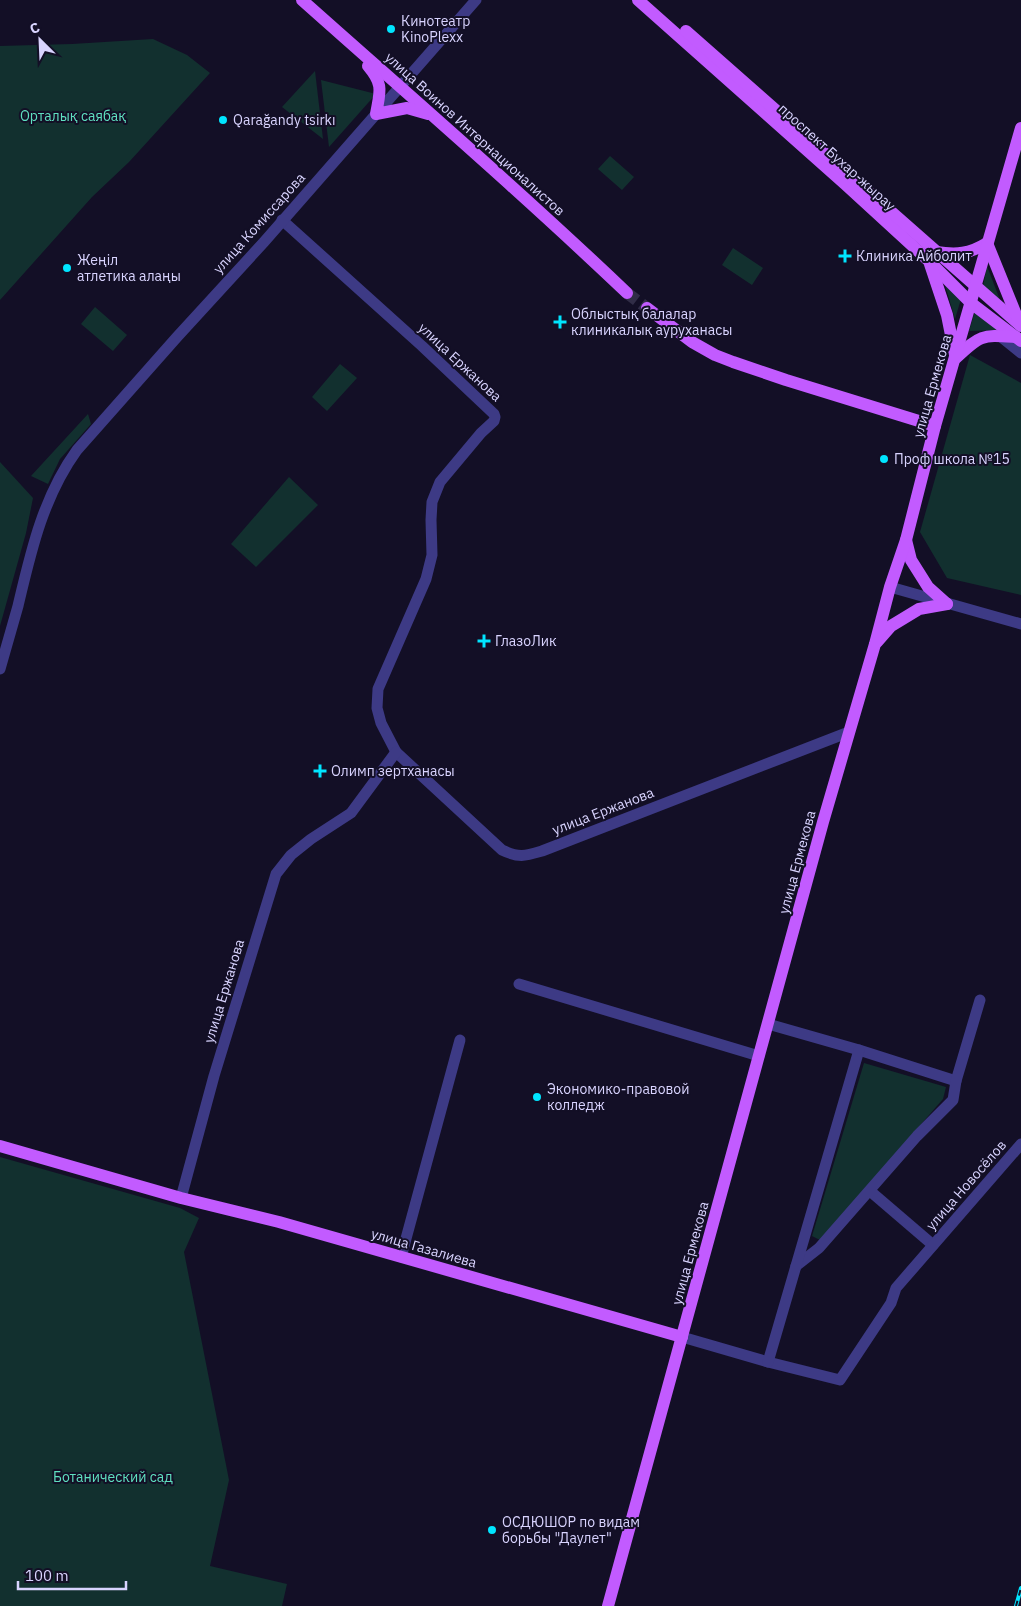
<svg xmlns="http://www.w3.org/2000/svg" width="1021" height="1606" font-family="'IBM Plex Sans',sans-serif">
  <rect width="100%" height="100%" fill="#130f26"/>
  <!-- green -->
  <g fill="#12302f">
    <polygon points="153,39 187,55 210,73 129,162 92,197 0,300 0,46 72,44"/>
    <polygon points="315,71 323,139 282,107"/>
    <polygon points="321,80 376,94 329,147"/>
    <polygon points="610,156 634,177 622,190 598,169"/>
    <polygon points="733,248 763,268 752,285 722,265"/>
    <polygon points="987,266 1000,300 983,286"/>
    <polygon points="945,285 961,299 955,319"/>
    <polygon points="95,307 127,335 113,351 81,324"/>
    <polygon points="975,311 999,330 969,331"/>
    <polygon points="970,355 1021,383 1021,595 947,578 920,532"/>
    <polygon points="340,364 357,378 327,411 312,397"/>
    <polygon points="88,414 91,424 60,459 48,484 31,476"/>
    <polygon points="0,462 33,498 26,533 0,626"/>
    <polygon points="289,477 318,505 256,567 231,544"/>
    <polygon points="864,1063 946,1087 943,1099 820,1240 812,1236"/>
    <polygon points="0,1157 180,1208 199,1218 184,1252 229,1480 210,1566 287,1584 282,1606 0,1606"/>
  </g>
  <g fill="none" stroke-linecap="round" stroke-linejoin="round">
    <!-- major-tunnel -->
    <polyline stroke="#312d47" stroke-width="12" stroke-dasharray="12 6" stroke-linecap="butt" points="627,293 647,308"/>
    <!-- minor -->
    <g stroke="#3d3a85" stroke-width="11">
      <path d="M282,220L422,346L494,414L495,417L494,421L481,433L440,482L432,502L431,520L432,555L426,579L378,689L377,708L381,723L396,752L502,850C519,858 525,856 542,851L849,732"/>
      <polyline points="1000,336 1021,353"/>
      <polyline points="890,587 1021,624"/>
      <path d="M0,669C6,648 12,627 18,606C31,551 43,497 77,450L177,337L264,242L476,0"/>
      <polyline points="519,984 759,1056"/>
      <polyline points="768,1024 859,1050 956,1081"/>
      <polyline points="870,1191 933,1245"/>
      <polyline points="181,1198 214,1076 276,874 291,855 311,839 351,813 396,752"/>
      <polyline points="401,1257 460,1040"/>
      <polyline points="796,1266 819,1248 917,1136 953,1100 956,1081 980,1000"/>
      <polyline points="682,1337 768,1362 840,1380 891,1303 896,1288 1021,1144"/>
      <polyline points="768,1362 859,1050"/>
    </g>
    <!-- major -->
    <g stroke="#c25bff" stroke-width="12">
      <path d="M302,0C411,97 521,192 627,293"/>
      <polyline points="638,0 845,184 929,261 971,303 1021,341"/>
      <polyline points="686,31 1021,326"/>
      <path d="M368,66C384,85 380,91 376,114L407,108L428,114"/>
      <polyline points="987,243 1019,322"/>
      <path d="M936,252C957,255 969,254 987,243"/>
      <polyline points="930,264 947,315 955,355"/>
      <polyline points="647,308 692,342 715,355 733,362 786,380 935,426"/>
      <path d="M956,358C981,334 982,335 1016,337"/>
      <polyline points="906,540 911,560 928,587 947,604"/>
      <polyline points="877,642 891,626 919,609 947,604"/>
      <polyline points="0,1146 181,1198 279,1222 682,1337"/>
      <polyline points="608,1606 823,822 875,644 890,587 906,540 935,426 1021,128"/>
    </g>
    <!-- rail casing -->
    <g stroke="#00e5ff" stroke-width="4">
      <polyline id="rail" points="1016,1606 1021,1588"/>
    </g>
    <!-- rail -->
    <use href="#rail" stroke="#130f26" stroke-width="2" stroke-dasharray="5.5" stroke-linecap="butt"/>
  </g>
  <!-- markers -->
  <g fill="#00e5ff" stroke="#130f26" stroke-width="2">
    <circle cx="391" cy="29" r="5"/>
    <circle cx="223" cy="120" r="5"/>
    <path d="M842.5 248.5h5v5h5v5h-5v5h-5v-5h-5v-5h5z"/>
    <circle cx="67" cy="268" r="5"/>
    <path d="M557.5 314.5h5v5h5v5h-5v5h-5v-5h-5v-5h5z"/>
    <circle cx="884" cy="459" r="5"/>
    <path d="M481.5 633.5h5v5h5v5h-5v5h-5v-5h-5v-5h5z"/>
    <path d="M317.5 763.5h5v5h5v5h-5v5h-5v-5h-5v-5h5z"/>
    <circle cx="537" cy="1097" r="5"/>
    <circle cx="492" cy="1530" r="5"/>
  </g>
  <g text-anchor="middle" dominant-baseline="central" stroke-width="4" stroke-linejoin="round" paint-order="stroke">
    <!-- poi labels -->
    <g font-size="14" fill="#d9d4ff" stroke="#130f26" text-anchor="start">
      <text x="401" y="21">Кинотеатр<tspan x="401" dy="16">KinoPlexx</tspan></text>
      <text x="233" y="120">Qarağandy tsirkı</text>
      <text x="856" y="256">Клиника Айболит</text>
      <text x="77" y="260">Жеңіл<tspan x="77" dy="16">атлетика алаңы</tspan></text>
      <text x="571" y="314">Облыстық балалар<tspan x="571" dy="16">клиникалық ауруханасы</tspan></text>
      <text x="894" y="459">Проф школа №15</text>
      <text x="495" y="641">ГлазоЛик</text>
      <text x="331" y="771">Олимп зертханасы</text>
      <text x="547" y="1089">Экономико-правовой<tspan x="547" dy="16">колледж</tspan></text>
      <text x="502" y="1522">ОСДЮШОР по видам<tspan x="502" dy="16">борьбы "Даулет"</tspan></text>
    </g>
    <!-- park labels -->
    <g font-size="14" fill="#5fe0c0" stroke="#130f26">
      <text x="73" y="116">Орталық саябақ</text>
      <text x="113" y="1477">Ботанический сад</text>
    </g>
    <!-- street labels -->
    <g font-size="14" fill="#d9d4ff" stroke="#130f26">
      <text transform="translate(475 134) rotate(42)">улица Воинов Интернационалистов</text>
      <text transform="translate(837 157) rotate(42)">проспект Бухар-жырау</text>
      <text transform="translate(259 223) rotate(-48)">улица Комиссарова</text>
      <text transform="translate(460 362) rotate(43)">улица Ержанова</text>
      <text transform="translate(932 386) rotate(-74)">улица Ермекова</text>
      <text transform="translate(603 811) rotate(-21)">улица Ержанова</text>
      <text transform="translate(797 862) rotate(-75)">улица Ермекова</text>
      <text transform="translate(224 991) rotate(-73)">улица Ержанова</text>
      <text transform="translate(966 1185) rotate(-49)">улица Новосёлов</text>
      <text transform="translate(424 1248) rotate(16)">улица Газалиева</text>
      <text transform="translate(690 1253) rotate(-75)">улица Ермекова</text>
    </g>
  </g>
  <!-- north arrow -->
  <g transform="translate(40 40) rotate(336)" stroke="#130f26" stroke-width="4" paint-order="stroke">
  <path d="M0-4L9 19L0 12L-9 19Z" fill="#d9d4ff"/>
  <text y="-8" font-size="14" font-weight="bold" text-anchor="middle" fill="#d9d4ff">С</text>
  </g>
  <!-- scale -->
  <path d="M18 1581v8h108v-8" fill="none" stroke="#d9d4ff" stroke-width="2.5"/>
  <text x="25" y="1581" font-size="15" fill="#d9d4ff" stroke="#130f26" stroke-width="4" paint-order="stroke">100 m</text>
</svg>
